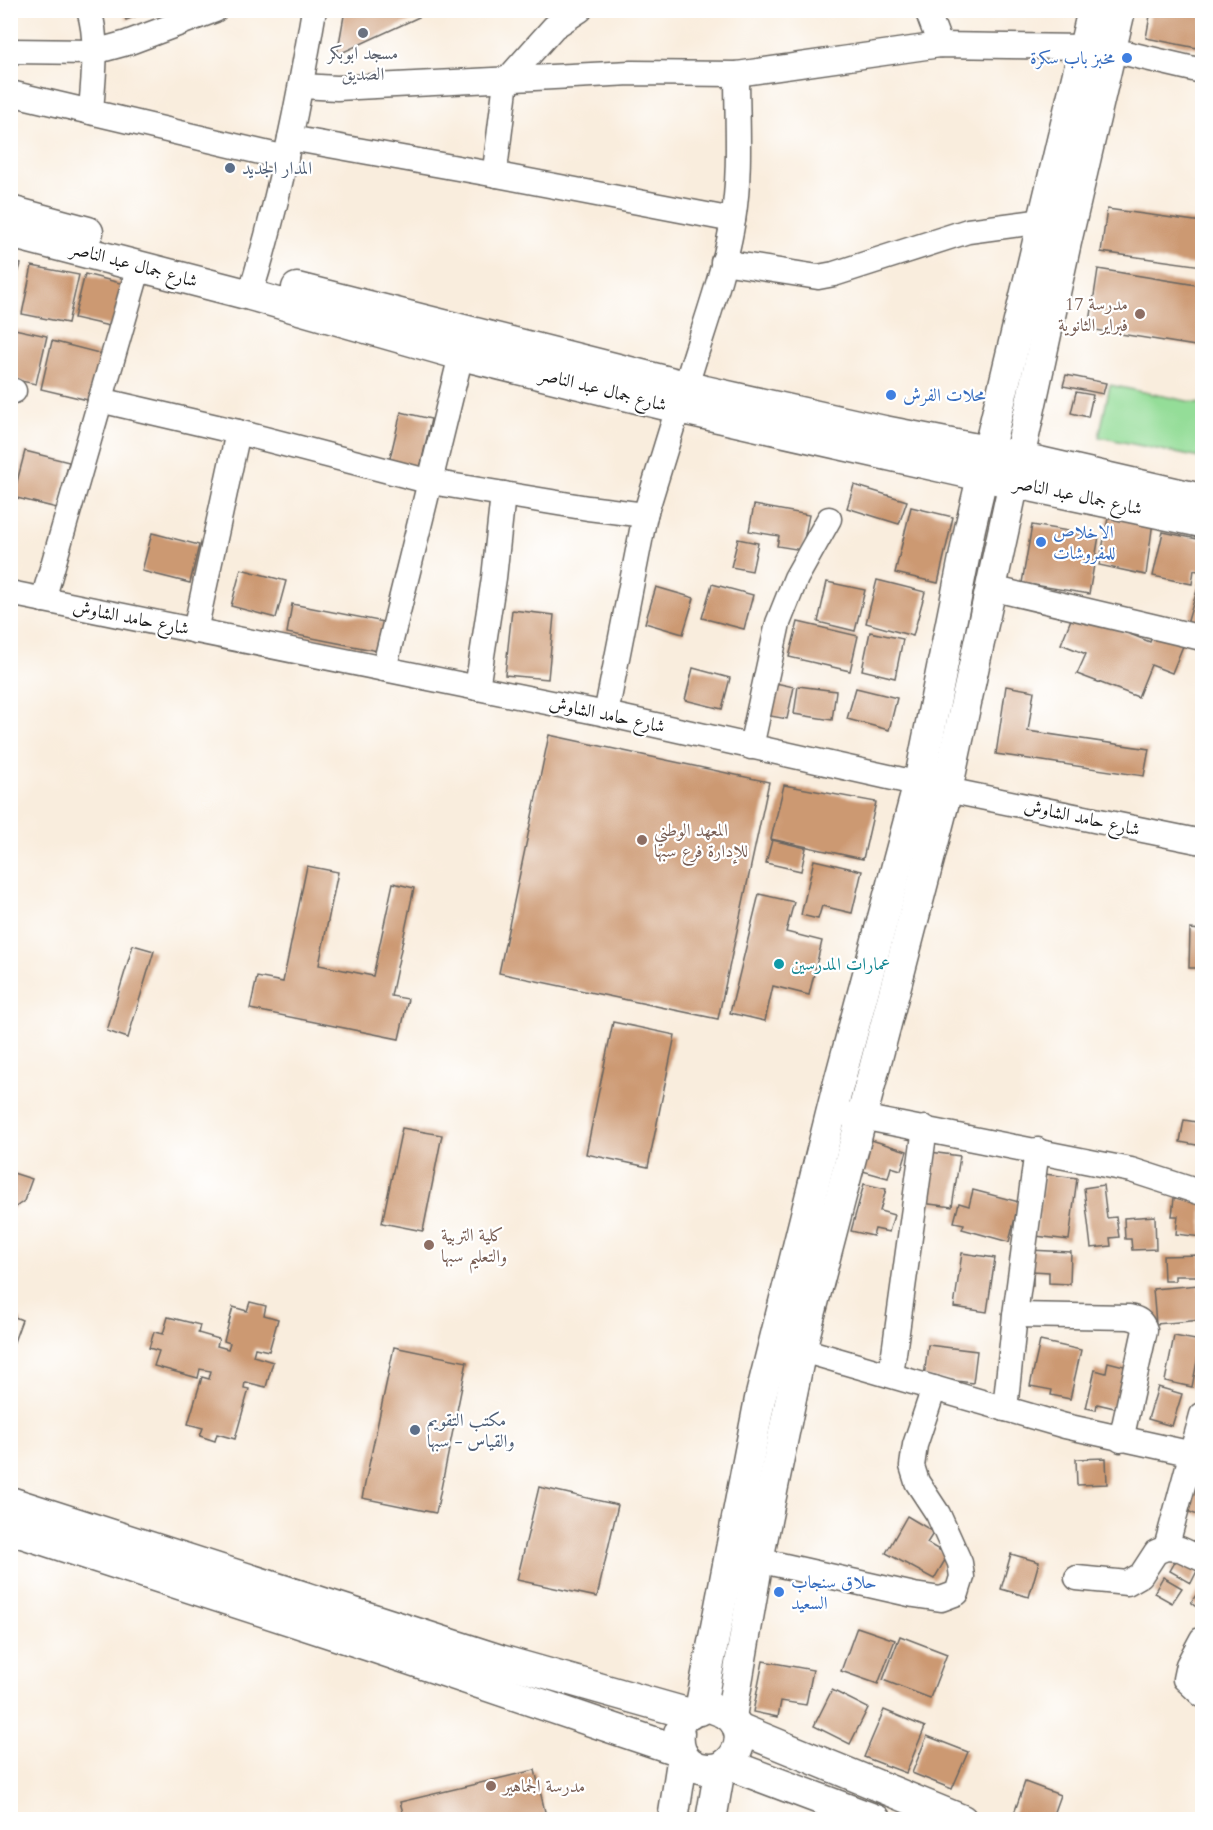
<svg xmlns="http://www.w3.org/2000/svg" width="1213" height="1830" font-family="Cardo,Amiri,serif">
  <rect width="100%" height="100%" fill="#fff"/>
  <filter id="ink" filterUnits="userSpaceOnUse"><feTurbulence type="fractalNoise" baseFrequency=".0167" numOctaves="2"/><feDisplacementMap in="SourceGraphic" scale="12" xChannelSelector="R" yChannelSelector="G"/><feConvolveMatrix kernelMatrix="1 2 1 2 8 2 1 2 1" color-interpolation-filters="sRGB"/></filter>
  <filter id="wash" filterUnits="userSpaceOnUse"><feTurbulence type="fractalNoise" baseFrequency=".008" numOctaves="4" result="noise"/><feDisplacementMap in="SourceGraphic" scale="24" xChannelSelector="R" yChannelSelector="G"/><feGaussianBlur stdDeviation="1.35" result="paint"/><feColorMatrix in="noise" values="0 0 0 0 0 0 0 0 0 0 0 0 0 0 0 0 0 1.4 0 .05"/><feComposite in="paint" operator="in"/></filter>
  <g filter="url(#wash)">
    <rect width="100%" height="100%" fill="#f9eddd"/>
    <!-- green -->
    <polygon fill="#94dd98" stroke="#587c5a" stroke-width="1.5" points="1110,385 1202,404 1202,449 1200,458 1099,437"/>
    <g id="blocks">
      <!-- building -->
      <g fill="#cc9972">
        <polygon points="122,10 150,10 150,11 126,20"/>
        <polygon points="345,10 434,10 337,55"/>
        <polygon points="1151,10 1202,10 1202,49 1146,38"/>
        <polygon points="1107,209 1202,222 1202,266 1101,252"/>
        <polygon points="10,261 21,264 11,296 10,295"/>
        <polygon points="32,266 79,275 68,323 22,314"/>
        <polygon points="1098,269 1202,286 1202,347 1089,329"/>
        <polygon points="85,274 124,284 114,327 74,318"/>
        <polygon points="10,328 47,336 36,384 10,379"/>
        <polygon points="52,341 103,354 92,401 41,389"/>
        <polygon points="1066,375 1106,383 1103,394 1063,386"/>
        <polygon points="1076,392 1093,395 1088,417 1071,413"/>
        <polygon points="401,412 431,419 420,469 389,462"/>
        <polygon points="25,451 69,462 57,508 13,497"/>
        <polygon points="854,485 907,501 899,524 847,508"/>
        <polygon points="754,505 809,515 802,550 777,546 779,536 749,531"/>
        <polygon points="911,507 953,517 938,583 895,573"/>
        <polygon points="1109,513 1153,521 1146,575 1099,565"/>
        <polygon points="1032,525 1099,536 1089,594 1022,583"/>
        <polygon points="1163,532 1202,540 1202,572 1194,570 1192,584 1153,576"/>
        <polygon points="152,533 199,545 190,583 142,571"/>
        <polygon points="738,539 758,543 752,571 731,567"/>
        <polygon points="241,569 286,581 276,618 231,606"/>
        <polygon points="1201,577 1202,577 1202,628 1187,624"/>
        <polygon points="877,580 925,592 913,636 866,623"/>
        <polygon points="827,582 865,590 855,631 818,622"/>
        <polygon points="712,584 753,595 744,629 702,618"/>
        <polygon points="656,587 694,598 683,634 645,623"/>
        <polygon points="292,604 389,623 383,652 287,633"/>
        <polygon points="512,610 554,615 548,679 505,675"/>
        <polygon points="1074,612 1150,642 1155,629 1185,641 1172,673 1151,665 1138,697 1077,674 1086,654 1061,644"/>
        <polygon points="798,622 858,636 850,671 789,657"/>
        <polygon points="870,632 903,639 895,678 862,670"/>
        <polygon points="693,668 730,678 722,709 685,700"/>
        <polygon points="771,682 794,687 787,719 765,715"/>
        <polygon points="798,686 836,691 832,720 794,714"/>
        <polygon points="1006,686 1034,691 1028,731 1149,749 1144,776 996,754"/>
        <polygon points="856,688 897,698 889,730 847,719"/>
        <polygon points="549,735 769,782 718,1019 499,973"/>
        <polygon points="784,785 876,802 863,859 771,839"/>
        <polygon points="772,840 806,848 801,871 766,863"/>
        <polygon points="814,860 862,871 852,913 822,906 818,919 801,915"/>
        <polygon points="307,866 338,872 319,965 373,976 393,883 414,888 391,996 408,999 399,1039 250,1009 257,977 283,982"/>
        <polygon points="759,894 794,902 786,932 822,941 809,995 773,986 765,1021 730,1013"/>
        <polygon points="1190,929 1202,930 1202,968 1189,968"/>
        <polygon points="133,945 154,951 128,1038 107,1031"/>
        <polygon points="613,1022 675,1035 648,1167 586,1154"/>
        <polygon points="1184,1120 1202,1123 1202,1146 1180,1142"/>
        <polygon points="402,1128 442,1135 423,1231 382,1223"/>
        <polygon points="868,1139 907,1151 901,1170 891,1167 888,1178 859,1170"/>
        <polygon points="930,1152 960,1156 952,1207 922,1203"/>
        <polygon points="10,1172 32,1179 24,1201 10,1211"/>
        <polygon points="1044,1174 1077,1178 1069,1240 1036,1236"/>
        <polygon points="864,1184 886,1189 880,1211 894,1215 889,1232 875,1229 873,1236 851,1231"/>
        <polygon points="1103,1185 1107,1218 1116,1217 1119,1237 1110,1238 1111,1246 1091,1248 1084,1188"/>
        <polygon points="973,1190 1019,1202 1009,1242 962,1229 964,1224 954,1222 959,1203 969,1206"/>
        <polygon points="1174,1198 1202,1201 1202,1237 1176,1234 1178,1216 1172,1216"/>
        <polygon points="1155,1216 1156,1249 1132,1250 1131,1239 1125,1239 1124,1218"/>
        <polygon points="1029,1250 1071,1252 1070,1284 1049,1283 1049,1272 1033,1271 1033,1286 1027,1286"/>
        <polygon points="962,1253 995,1258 987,1312 954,1307"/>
        <polygon points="1201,1255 1201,1276 1175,1276 1175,1281 1164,1281 1163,1256"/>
        <polygon points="1199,1285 1202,1320 1156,1324 1153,1289"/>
        <polygon points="250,1302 266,1306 264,1315 278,1319 269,1351 255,1348 253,1356 273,1362 266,1387 245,1382 244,1388 249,1389 235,1439 217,1434 215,1441 200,1436 203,1428 188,1424 202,1377 209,1379 211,1371 200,1369 198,1378 154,1366 159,1351 149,1348 154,1332 163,1334 168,1317 200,1325 198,1333 219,1339 217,1346 228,1349 230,1343 224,1341 233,1307 247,1311"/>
        <polygon points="10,1315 22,1320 11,1350 10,1350"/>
        <polygon points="1174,1336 1201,1341 1192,1387 1165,1381"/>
        <polygon points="1040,1341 1081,1350 1070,1399 1051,1395 1052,1390 1030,1386"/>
        <polygon points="928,1345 977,1351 973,1383 924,1377"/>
        <polygon points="394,1347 467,1362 436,1513 362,1498"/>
        <polygon points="1108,1362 1128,1367 1119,1409 1097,1404 1096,1410 1086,1408 1095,1370 1106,1373"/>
        <polygon points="1158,1387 1182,1394 1172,1426 1148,1419"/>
        <polygon points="1106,1458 1107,1484 1077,1485 1076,1459"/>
        <polygon points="1188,1477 1202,1483 1202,1517 1175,1506"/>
        <polygon points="539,1487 618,1505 597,1597 517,1580"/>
        <polygon points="907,1516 934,1532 927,1543 948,1555 934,1579 886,1553"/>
        <polygon points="1182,1550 1202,1561 1191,1583 1170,1571"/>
        <polygon points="1011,1554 1039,1562 1029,1597 1001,1589"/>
        <polygon points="1163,1577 1182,1588 1172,1603 1154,1593"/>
        <polygon points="1202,1587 1202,1611 1191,1602"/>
        <polygon points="857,1627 895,1640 878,1684 841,1671"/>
        <polygon points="900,1636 947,1654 930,1698 883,1680"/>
        <polygon points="763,1661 813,1670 806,1705 781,1701 778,1717 753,1712"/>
        <polygon points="832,1690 868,1708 850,1744 814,1726"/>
        <polygon points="884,1710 925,1727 906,1773 864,1757"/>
        <polygon points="927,1736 968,1752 952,1789 912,1773"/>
        <polygon points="535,1770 547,1820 405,1820 400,1802"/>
        <polygon points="1025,1782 1060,1795 1051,1820 1012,1819"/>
      </g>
    </g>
  </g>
  <g filter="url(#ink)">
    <use href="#blocks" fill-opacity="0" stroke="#696560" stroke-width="1.5"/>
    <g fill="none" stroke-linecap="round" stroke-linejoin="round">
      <!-- minor casing -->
      <g stroke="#696560" stroke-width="27">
        <g id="minor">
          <path d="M89,10C99,42 93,79 91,112"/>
          <polyline points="580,10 554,27 506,81 496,162 497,175 733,220"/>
          <polyline points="927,10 940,45"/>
          <polyline points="10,51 94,52 127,43 215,10"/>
          <polyline points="302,86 337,88 631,73 737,74 940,45 1085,47 1112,50 1202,71"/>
          <polyline points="10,93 286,158"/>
          <polyline points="290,138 497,175"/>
          <polyline points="723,262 818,277 834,274 968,231 1043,221"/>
          <path d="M250,295C279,202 298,106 314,10"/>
          <path d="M686,386C702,331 724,276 733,220C741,172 737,122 737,74"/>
          <polyline points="10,390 14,391"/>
          <polyline points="100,400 238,432 431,482 588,508 645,515"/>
          <polyline points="991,588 1202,638"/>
          <polyline points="10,593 606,714 947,790 1202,842"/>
          <polyline points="43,600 139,266"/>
          <polyline points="195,631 238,432"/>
          <polyline points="384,669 461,355"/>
          <polyline points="477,688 494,578 503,494"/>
          <polyline points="606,714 645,515 678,408"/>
          <polyline points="751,747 778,623 796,578 829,519"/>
          <polyline points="846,1114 1131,1170 1202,1193"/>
          <path d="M1015,1315L1129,1317C1138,1319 1142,1321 1145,1330L1121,1440"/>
          <polyline points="785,1345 1065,1426 1202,1456"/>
          <polyline points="891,1375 925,1128"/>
          <polyline points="1005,1409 1015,1315 1037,1150"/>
          <polyline points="1166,1548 1202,1415"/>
          <polyline points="758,1560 914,1595 941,1599 957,1593 962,1577 960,1563 938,1514 917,1482 912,1466 915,1445 934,1388"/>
          <polyline points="1077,1578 1127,1583 1141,1575 1156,1552 1166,1548 1180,1549 1202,1559"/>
          <polyline points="1202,1639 1188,1665 1185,1679 1202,1695"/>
        </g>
      </g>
      <!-- major casing -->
      <g stroke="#696560" stroke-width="33">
        <g id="major">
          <polyline points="10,211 88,232"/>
          <polyline points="10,233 250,295 461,355 678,408 982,476 1202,522"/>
          <polyline points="297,288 705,391 884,431 1018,457 1202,499"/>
          <polyline points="10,1502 500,1660 690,1714"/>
          <polyline points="10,1529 370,1646 680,1751"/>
          <polyline points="700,1710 760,1399 837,1090 919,783 970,528 1093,10"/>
          <polyline points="731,1717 758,1560 801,1349 947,790 1066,242 1120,10"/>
          <polyline points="738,1728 962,1820"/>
          <path d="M679,1733C676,1759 695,1773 720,1768"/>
          <polyline points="727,1764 876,1820"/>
          <polyline points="673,1820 683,1755"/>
          <path d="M711,1820L720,1768C748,1752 746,1718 715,1709"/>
        </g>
      </g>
      <!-- minor -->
      <use href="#minor" stroke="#fff" stroke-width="24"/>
      <!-- major -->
      <use href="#major" stroke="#fff" stroke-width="30"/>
    </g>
  </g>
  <!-- markers -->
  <circle fill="#6b7280" stroke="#fff" stroke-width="2" cx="363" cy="33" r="6"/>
  <g fill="#3f7fe0" stroke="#fff" stroke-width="2">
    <circle cx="1127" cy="58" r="6"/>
    <circle cx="891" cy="395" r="6"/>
    <circle cx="1041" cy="542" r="6"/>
    <circle cx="779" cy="1592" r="6"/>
  </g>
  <g fill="#5c6f8a" stroke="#fff" stroke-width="2">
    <circle cx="230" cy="168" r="6"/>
    <circle cx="415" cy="1430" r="6"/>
  </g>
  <g fill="#8d6e63" stroke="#fff" stroke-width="2">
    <circle cx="1140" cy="314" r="6"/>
    <circle cx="642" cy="840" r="6"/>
    <circle cx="429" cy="1245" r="6"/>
    <circle cx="491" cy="1786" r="6"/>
  </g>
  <circle fill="#0f9aa8" stroke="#fff" stroke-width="2" cx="779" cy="964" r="6"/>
  <g text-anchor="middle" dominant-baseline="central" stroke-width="4.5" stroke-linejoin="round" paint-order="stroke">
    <!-- worship labels -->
    <g font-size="18" fill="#5b616d" stroke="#fff">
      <text x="363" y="53">مسجد ابوبكر<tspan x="363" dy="21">الصديق</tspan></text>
    </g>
    <!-- shop labels -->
    <g font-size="18" fill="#366cbe" stroke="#fff" text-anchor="start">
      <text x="1115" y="58" text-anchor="end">مخبز باب سكرة</text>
      <text x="903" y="395">محلات الفرش</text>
      <text x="1053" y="532">الاخلاص<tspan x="1053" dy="21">للمفروشات</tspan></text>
      <text x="791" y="1582">حلاق سنجاب<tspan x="791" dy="21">السعيد</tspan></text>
    </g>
    <!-- service labels -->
    <g font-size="18" fill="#4e5e75" stroke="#fff" text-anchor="start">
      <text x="242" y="168">المدار الجديد</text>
      <text x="427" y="1420">مكتب التقويم<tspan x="427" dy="21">والقياس - سبها</tspan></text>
    </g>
    <!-- street labels -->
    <g font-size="18" fill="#1c1c1c" stroke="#fff">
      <text transform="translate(134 265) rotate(15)">شارع جمال عبد الناصر</text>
      <text transform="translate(603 390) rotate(14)">شارع جمال عبد الناصر</text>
      <text transform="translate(1078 496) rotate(12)">شارع جمال عبد الناصر</text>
      <text transform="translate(131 618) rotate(11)">شارع حامد الشاوش</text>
      <text transform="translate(607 715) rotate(12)">شارع حامد الشاوش</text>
      <text transform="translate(1082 818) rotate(12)">شارع حامد الشاوش</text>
    </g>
    <!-- education labels -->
    <g font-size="18" fill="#785e54" stroke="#fff" text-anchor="start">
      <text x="1128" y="304" text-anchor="end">مدرسة 17<tspan x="1128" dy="21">فبراير الثانوية</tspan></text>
      <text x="654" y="830">المعهد الوطني<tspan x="654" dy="21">للإدارة فرع سبها</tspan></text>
      <text x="441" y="1235">كلية التربية<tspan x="441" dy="21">والتعليم سبها</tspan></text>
      <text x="503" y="1786">مدرسة الجماهير</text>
    </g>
    <!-- culture labels -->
    <g font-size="18" fill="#0d838f" stroke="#fff" text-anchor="start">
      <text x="791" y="964">عمارات المدرسين</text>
    </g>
  </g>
  <!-- margin -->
  <rect width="1213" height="1830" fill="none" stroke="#fff" stroke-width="36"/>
</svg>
